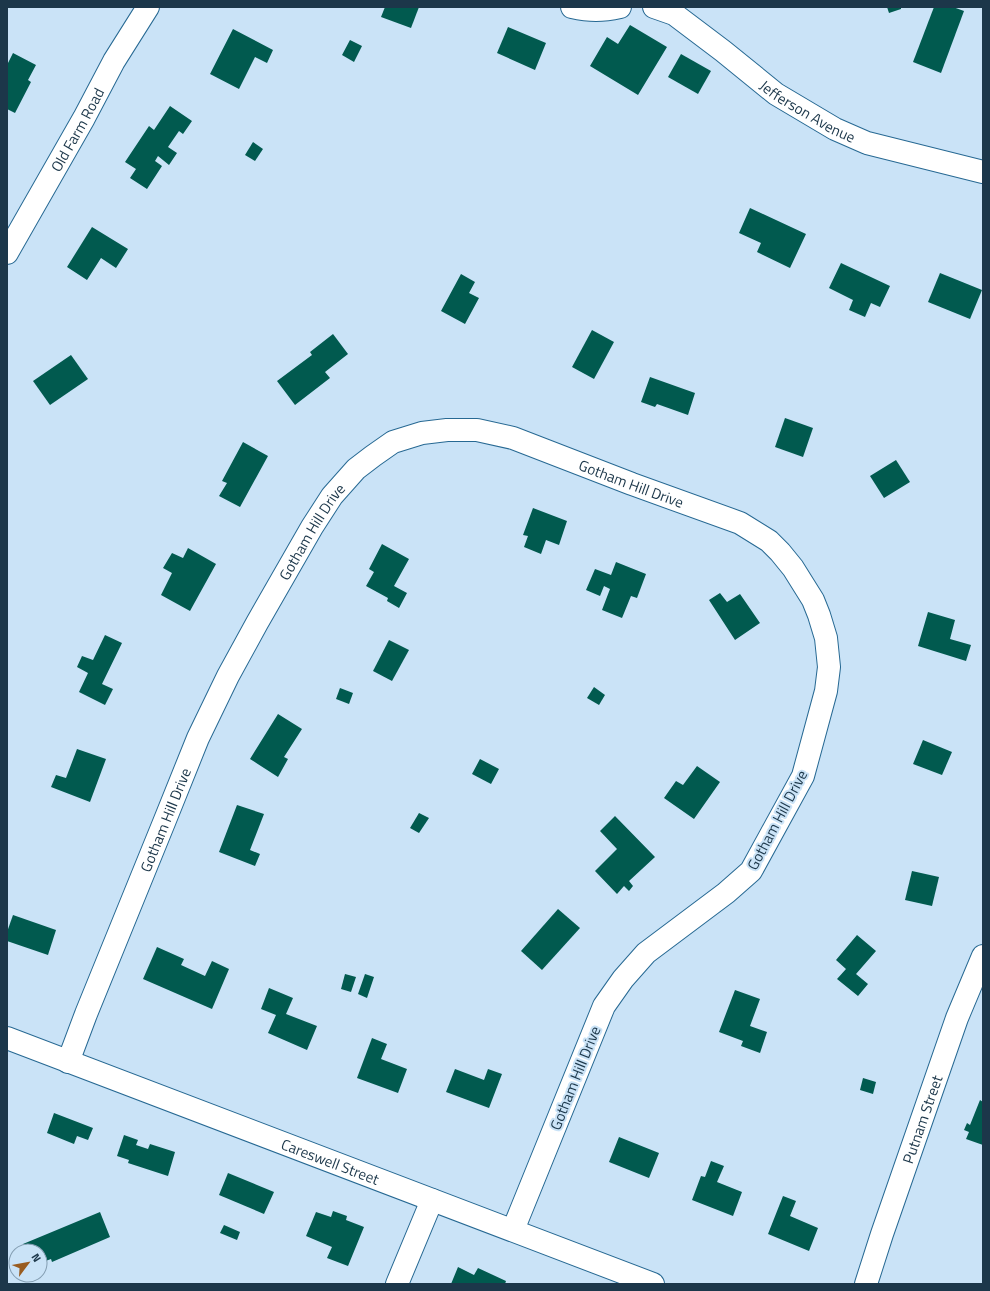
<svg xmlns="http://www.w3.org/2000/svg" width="990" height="1291" font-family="'Titillium Web',sans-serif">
  <rect width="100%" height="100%" fill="#cae3f7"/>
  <!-- building -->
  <g fill="#015a4f">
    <polygon points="385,7 419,7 411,28 381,17"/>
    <polygon points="887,7 901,7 901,9 889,13"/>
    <polygon points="934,7 953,7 964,11 941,73 913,62"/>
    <polygon points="630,25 667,47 638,95 590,66 607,37 618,44"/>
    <polygon points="508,27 546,43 535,70 497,53"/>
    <polygon points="233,29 273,50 267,63 255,57 239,89 210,74"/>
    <polygon points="350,40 362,46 354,62 342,55"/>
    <polygon points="13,53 36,65 28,80 31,82 15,113 7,109 7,65"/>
    <polygon points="681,54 711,71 698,94 668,77"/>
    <polygon points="170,106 192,121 183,134 179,131 168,147 177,153 169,165 158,156 155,161 162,166 147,189 130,178 136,169 125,162 149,126 154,130"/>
    <polygon points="253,142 263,149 255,161 245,155"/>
    <polygon points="750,208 806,234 790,268 757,252 761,243 739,233"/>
    <polygon points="92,227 128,249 116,268 101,258 87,280 67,267"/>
    <polygon points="841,263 890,286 880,307 871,303 865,317 849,310 853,300 829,288"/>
    <polygon points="940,273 982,290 970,319 928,302"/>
    <polygon points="461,274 475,282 469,293 479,298 465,324 441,311"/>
    <polygon points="592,330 614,342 594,379 572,367"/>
    <polygon points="333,334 348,354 325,372 330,378 295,405 277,381 312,355 310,352"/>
    <polygon points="71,355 88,379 50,405 33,381"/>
    <polygon points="650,377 695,393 688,415 657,404 655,407 641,402"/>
    <polygon points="785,418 813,428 803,457 775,447"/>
    <polygon points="243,442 268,456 240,507 219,496 227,483 222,481"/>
    <polygon points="896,460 910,482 884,498 870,476"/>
    <polygon points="533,508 567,521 559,545 546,540 541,554 524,547 528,536 523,535"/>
    <polygon points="382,544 409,559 394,586 407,593 399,608 387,601 388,598 366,586 374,572 369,569"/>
    <polygon points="188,548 216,564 190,611 161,595 172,573 163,568 172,553 183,558"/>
    <polygon points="616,562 646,574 637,598 631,596 622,618 602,610 610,589 604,586 600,596 586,590 595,569 611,575"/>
    <polygon points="720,593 727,602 740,594 760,623 735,640 709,600"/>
    <polygon points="928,612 955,620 950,639 971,645 966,661 918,646"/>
    <polygon points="105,635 122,643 102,684 113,689 105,705 79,692 88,673 77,667 82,656 93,660"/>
    <polygon points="389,640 409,650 392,681 373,671"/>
    <polygon points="594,687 605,695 599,705 587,698"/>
    <polygon points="340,688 353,693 349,704 336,699"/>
    <polygon points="278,714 302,729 284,757 288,759 278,777 250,759"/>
    <polygon points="923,740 952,752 942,775 913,764"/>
    <polygon points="77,749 106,759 90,802 51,787 56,775 66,778"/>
    <polygon points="480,759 499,769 491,784 472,774"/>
    <polygon points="697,766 720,782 694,819 664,798 676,781 683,785"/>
    <polygon points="237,805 264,814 250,850 260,854 255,866 219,852"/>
    <polygon points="419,813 429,818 419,833 410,828"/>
    <polygon points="615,816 655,857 629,881 633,886 629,891 624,886 617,894 595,871 617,849 600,831"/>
    <polygon points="912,871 939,877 932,906 905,900"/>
    <polygon points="558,909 580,928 542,970 521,951"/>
    <polygon points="13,915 56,930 48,955 7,941 7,932"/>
    <polygon points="857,935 876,951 856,974 868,984 858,996 837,979 846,969 836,960"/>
    <polygon points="157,947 184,959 181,965 205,976 212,961 229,969 212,1009 143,979"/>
    <polygon points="345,974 356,977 351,992 341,989"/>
    <polygon points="365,974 374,977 367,998 358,994"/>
    <polygon points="269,988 293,998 286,1014 317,1026 307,1050 268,1033 276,1015 261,1009"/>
    <polygon points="735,990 760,999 750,1026 767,1032 760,1053 741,1046 743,1041 719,1032"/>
    <polygon points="372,1038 387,1044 381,1059 407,1069 398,1093 357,1078"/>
    <polygon points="455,1069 484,1080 488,1069 502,1074 489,1108 446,1092"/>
    <polygon points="863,1078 876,1082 873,1094 860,1090"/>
    <polygon points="980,1100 983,1102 983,1145 966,1139 969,1132 964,1130 967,1123 970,1125"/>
    <polygon points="54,1113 93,1128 88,1140 77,1136 74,1144 47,1133"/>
    <polygon points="124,1135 138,1140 136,1145 148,1149 150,1144 175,1152 168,1176 128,1163 129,1160 117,1156"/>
    <polygon points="619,1137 659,1153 649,1178 609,1162"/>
    <polygon points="711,1161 724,1166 717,1182 742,1192 733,1216 692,1200 701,1176 705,1177"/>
    <polygon points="228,1173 274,1192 264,1214 219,1195"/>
    <polygon points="783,1196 796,1201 790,1216 818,1228 809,1251 768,1234"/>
    <polygon points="333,1211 347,1216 346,1220 364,1227 348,1266 327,1258 332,1247 306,1236 316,1212 331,1217"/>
    <polygon points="100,1212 110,1237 52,1262 51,1259 40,1263 40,1251 26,1251 23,1244"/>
    <polygon points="224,1225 240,1232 237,1240 220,1233"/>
    <polygon points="458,1267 474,1275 478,1268 506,1281 505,1284 451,1284"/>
  </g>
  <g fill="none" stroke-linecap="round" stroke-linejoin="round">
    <!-- street casing -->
    <g stroke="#276993" stroke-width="24">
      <g id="street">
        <path d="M572,7C590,11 602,11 620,7"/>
        <path id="s1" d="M654,7L674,14L723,51L776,94L835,129L867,143L983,172"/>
        <path id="s2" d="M7,253L84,118L114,61L148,7"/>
        <path id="s3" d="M68,1062L86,1014L165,820L198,738L228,676L257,623L312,527L332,496L356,469L373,456L393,442L422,433L447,430H477L513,438L632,484L740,523L769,541L780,552L793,568L813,600L819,615L826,638L829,667L826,691L803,776L751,871L726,893L646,953L623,979L604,1006L513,1230"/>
        <polyline points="397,1284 432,1200"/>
        <path id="s4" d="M866,1284L882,1234L957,1018L983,956"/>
      </g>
    </g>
    <!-- secondary casing -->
    <g stroke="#276993" stroke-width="24">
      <g id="secondary">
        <path id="s5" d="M7,1038L653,1284"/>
      </g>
    </g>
    <!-- street -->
    <use href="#street" stroke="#fff" stroke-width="22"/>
    <!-- secondary -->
    <use href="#secondary" stroke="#fff" stroke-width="22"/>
  </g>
  <g text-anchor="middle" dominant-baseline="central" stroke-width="4" stroke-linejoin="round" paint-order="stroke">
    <!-- street labels -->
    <g font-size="15" fill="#1c374a" stroke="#cae3f7">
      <text stroke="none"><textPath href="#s1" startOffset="187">Jefferson Avenue</textPath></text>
      <text stroke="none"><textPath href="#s2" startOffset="142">Old Farm Road</textPath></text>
      <text stroke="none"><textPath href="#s3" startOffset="957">Gotham Hill Drive</textPath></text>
      <text stroke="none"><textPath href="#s3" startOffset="585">Gotham Hill Drive</textPath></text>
      <text stroke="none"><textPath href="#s3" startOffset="261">Gotham Hill Drive</textPath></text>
      <text transform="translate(777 820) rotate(-62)">Gotham Hill Drive</text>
      <text transform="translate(575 1078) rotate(-68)">Gotham Hill Drive</text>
      <text stroke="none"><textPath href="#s4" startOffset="174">Putnam Street</textPath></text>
      <text stroke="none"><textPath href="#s5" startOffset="346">Careswell Street</textPath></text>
    </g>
  </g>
  <!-- border -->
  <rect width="990" height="1291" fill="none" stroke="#1c374a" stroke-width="16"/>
  <!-- north arrow -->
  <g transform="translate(28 1263) rotate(58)"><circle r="19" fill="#cae3f7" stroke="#849eb2"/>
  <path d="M0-3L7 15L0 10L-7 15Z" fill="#995c20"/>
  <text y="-6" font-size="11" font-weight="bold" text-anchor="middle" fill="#1c374a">N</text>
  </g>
</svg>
